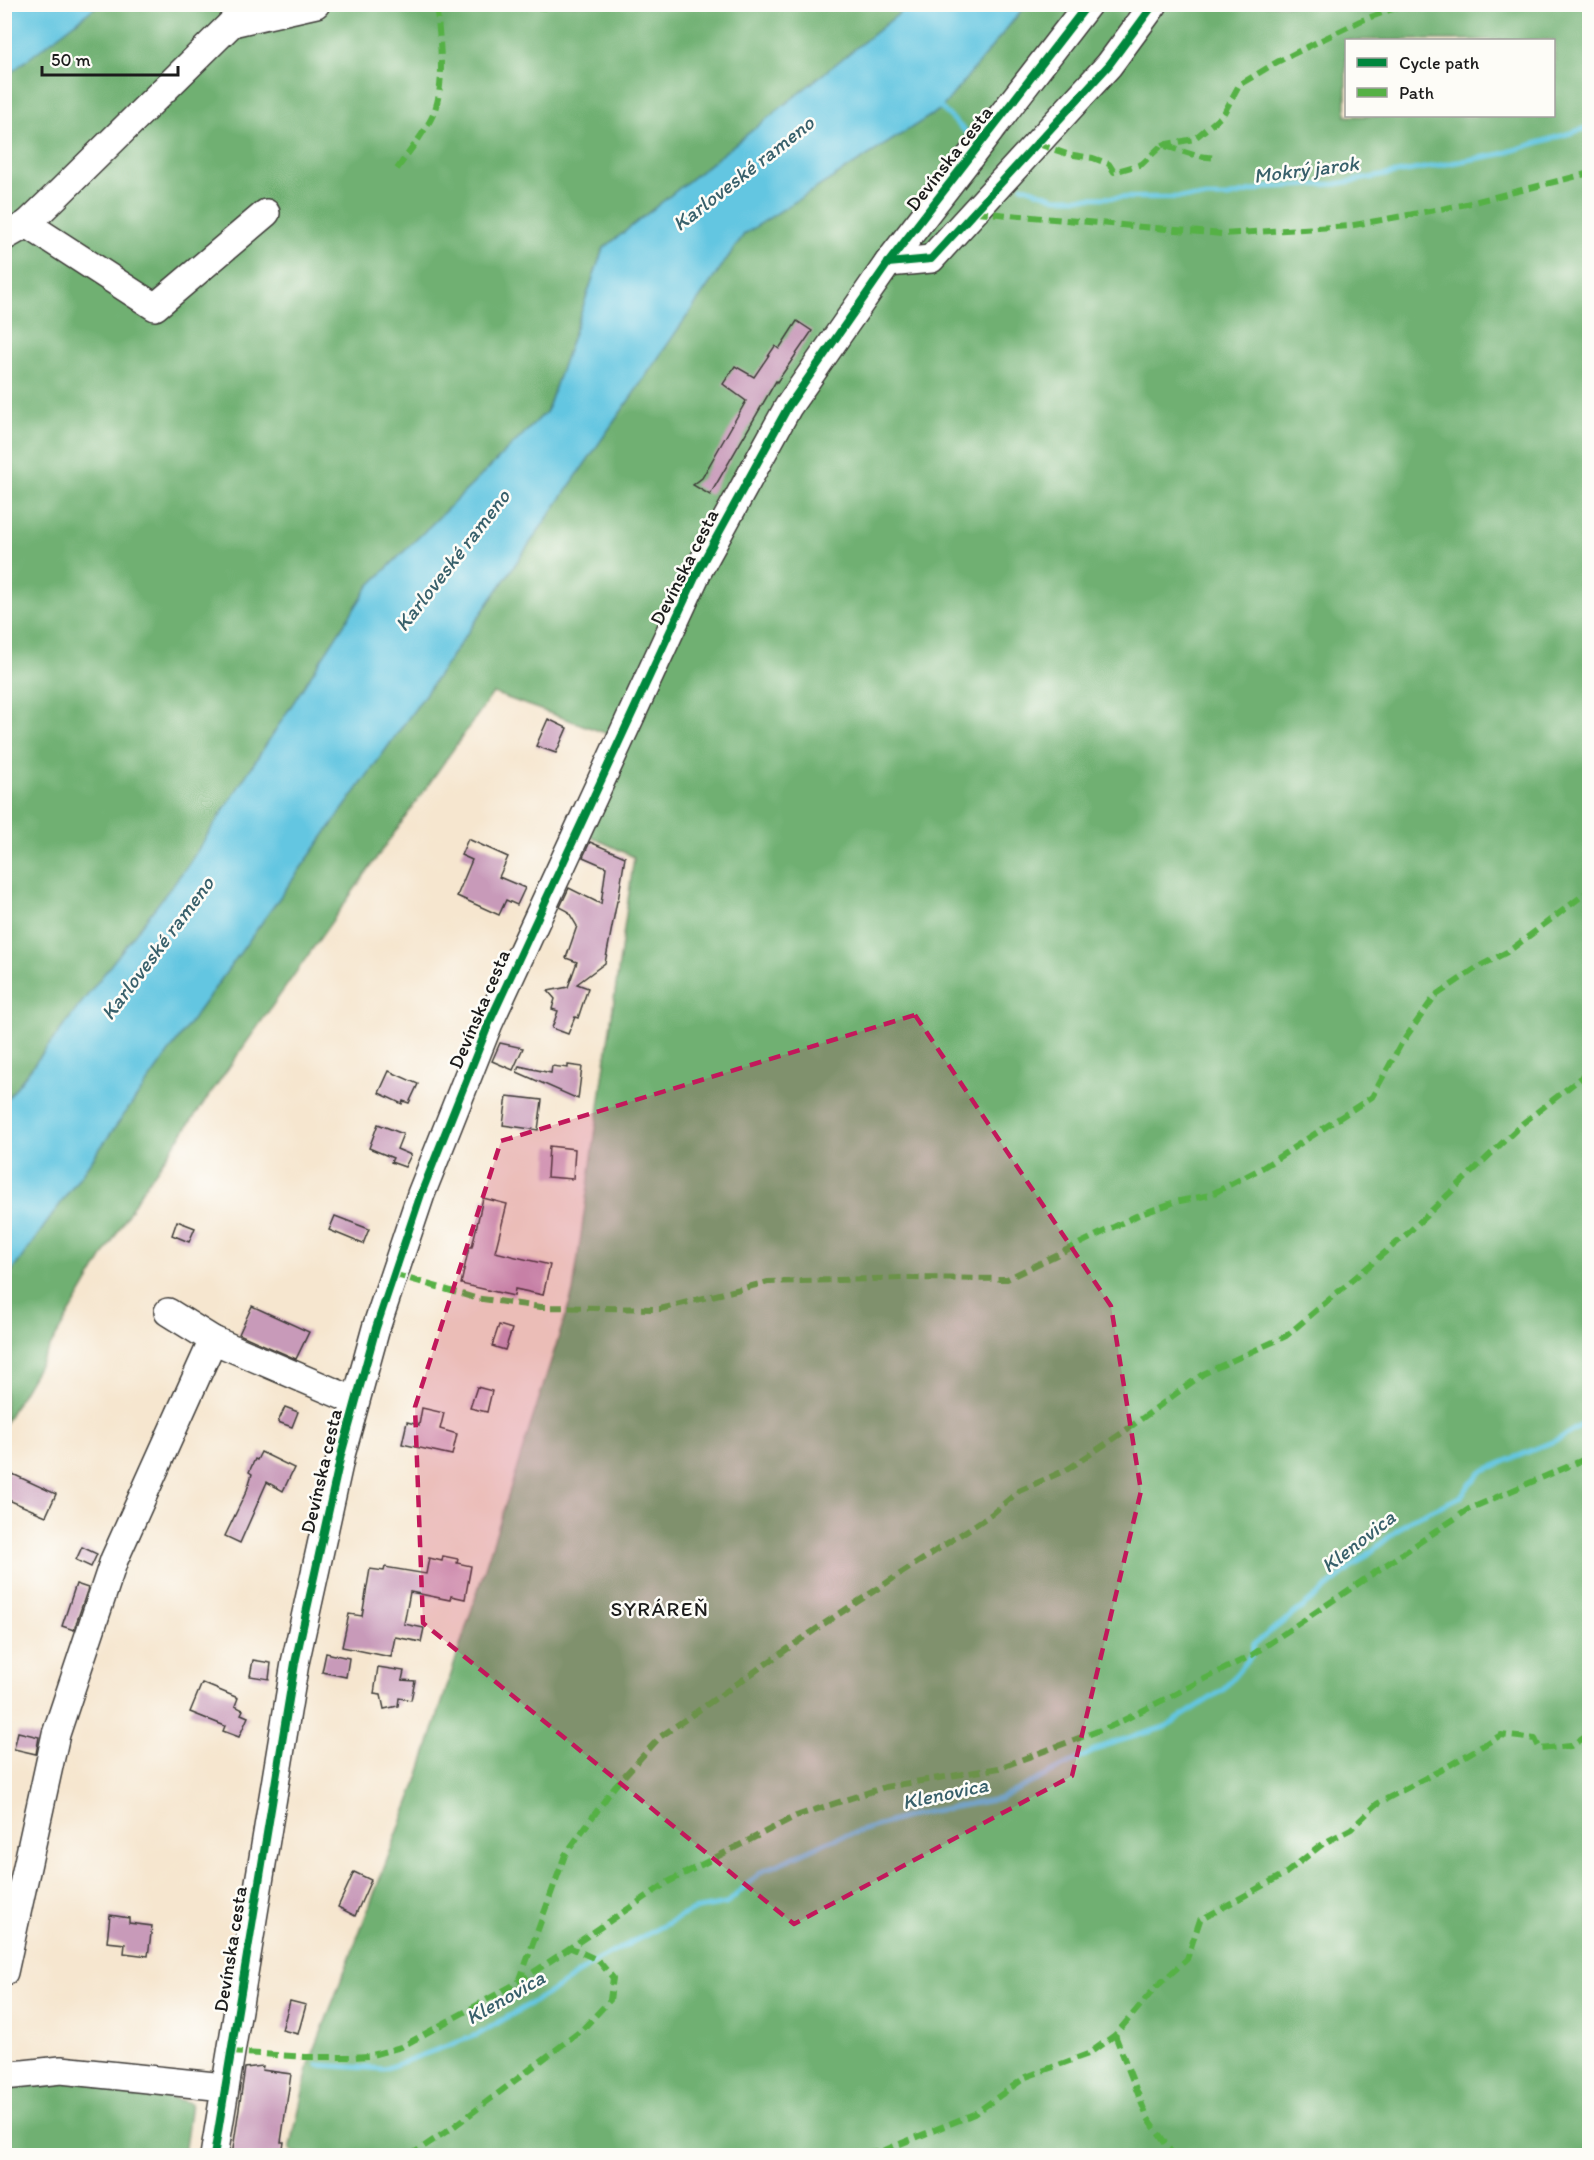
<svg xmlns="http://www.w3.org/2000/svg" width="1594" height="2160" font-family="Itim,sans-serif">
  <rect width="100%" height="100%" fill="#fdfcf7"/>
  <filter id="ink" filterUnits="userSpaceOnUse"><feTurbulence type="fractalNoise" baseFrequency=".0167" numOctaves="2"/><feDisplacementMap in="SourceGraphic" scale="12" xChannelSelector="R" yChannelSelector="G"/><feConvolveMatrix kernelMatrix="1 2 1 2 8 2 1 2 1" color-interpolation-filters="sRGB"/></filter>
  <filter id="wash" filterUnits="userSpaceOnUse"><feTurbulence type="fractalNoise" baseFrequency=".008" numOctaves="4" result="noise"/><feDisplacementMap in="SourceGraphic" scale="24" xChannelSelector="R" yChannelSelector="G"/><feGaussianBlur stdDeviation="1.35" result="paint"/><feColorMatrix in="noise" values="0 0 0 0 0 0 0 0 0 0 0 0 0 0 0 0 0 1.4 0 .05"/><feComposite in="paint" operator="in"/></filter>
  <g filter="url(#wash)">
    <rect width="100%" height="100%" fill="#f6e6cf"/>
    <!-- forest -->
    <g fill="#70b072" stroke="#466647" stroke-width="1.5" fill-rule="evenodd">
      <polygon points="98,5 910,5 603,249 547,411 369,586 188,865 5,1102 4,77"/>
      <path d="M1026,5H1589V2155L302,2156L290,2150L309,2064L416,1784L573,1292L634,857L590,836L608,734L493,693L141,1192L5,1423V1281L419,703L744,234L941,109ZM1346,40H1554V116H1346Z"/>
      <polygon points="65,2070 191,2103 184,2155 5,2156 5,2082"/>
    </g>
    <!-- water -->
    <g fill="#63c6e1" stroke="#40717e" stroke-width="1.5">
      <polygon points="5,4 98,4 98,5 5,77"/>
      <polygon points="910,5 1026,5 941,109 744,234 419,703 5,1281 5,1102 188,865 369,586 547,411 603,249"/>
    </g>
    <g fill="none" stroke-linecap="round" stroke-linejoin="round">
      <!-- stream -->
      <g stroke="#63c6e1" stroke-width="5">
        <polyline points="938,105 967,133"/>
        <polyline points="1022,186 1056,198 1228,197 1269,187 1336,184 1501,154 1590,127"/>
        <polyline points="318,2065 384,2069 477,2035 557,1988 598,1960 693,1910 726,1904 761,1872 831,1840 916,1814 999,1799 1106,1745 1165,1727 1223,1690 1252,1655 1254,1644 1304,1606 1410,1520 1460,1497 1480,1472 1559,1439 1590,1420"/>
      </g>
    </g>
    <g id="blocks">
      <!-- building -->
      <g fill="#c89ab9">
        <polygon points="797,321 812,331 777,382 776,381 710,495 693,485 702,478 746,401 723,384 735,366 754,377 775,346 779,349"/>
        <polygon points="548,719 567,728 556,753 536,746"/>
        <polygon points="468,839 508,857 499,877 525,888 517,905 506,900 499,915 457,896 472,860 461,855"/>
        <polygon points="590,842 625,857 618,901 617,901 605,963 577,984 588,988 578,1018 575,1017 568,1034 552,1028 558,1011 552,1009 555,999 548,991 568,987 577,962 566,958 577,926 568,911 560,907 569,888 601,904 606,867 583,857"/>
        <polygon points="500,1043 523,1048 513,1070 492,1061"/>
        <polygon points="568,1065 582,1067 578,1099 517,1072 519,1066 551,1073 552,1066 568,1068"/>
        <polygon points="389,1071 418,1084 409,1103 403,1101 402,1104 379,1093"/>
        <polygon points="507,1096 542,1100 538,1130 503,1125"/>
        <polygon points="378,1124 403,1134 397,1149 411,1155 405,1167 391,1162 393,1158 369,1148"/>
        <polygon points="549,1146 575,1149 573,1179 547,1177"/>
        <polygon points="483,1198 507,1204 495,1252 550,1265 543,1295 515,1289 514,1296 461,1284 469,1247 472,1247"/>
        <polygon points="335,1216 369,1229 363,1244 329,1230"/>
        <polygon points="177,1221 195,1228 189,1242 172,1235"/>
        <polygon points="252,1306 309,1332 296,1359 239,1334"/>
        <polygon points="499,1325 512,1329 505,1350 492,1346"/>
        <polygon points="477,1387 492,1391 487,1412 470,1408"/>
        <polygon points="285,1407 298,1412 292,1427 278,1422"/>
        <polygon points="422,1408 444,1413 440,1429 457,1434 452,1455 402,1444 407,1422 419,1425"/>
        <polygon points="261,1452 294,1468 283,1491 267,1482 240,1543 225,1536 247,1490 252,1474 249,1472 255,1459 257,1460"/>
        <polygon points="4,1470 56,1494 46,1516 4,1498"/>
        <polygon points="82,1547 97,1554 91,1567 76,1560"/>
        <polygon points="443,1556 458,1559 457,1563 471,1566 465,1599 451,1596 450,1600 410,1592 404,1624 424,1628 421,1642 395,1637 391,1657 342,1647 349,1614 362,1616 370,1569 384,1571 385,1567 426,1574 429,1558 442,1561"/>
        <polygon points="76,1584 88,1588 74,1630 62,1626"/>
        <polygon points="326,1653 349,1658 346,1677 322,1672"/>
        <polygon points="253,1660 271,1663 269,1679 250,1676"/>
        <polygon points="378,1667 404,1671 402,1680 415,1681 411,1700 399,1698 398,1706 384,1709 381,1695 374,1694"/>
        <polygon points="202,1683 238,1698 235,1706 243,1710 241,1714 248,1717 239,1737 223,1731 225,1726 190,1712"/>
        <polygon points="18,1732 39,1737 36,1754 14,1749"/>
        <polygon points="354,1872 371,1880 355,1916 338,1907"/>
        <polygon points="110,1915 129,1918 129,1923 152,1926 148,1956 124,1953 125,1944 107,1942"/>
        <polygon points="290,2001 306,2005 298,2034 282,2030"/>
        <polygon points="263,2066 262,2070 291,2074 281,2142 284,2142 282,2156 232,2156 245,2068"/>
      </g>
    </g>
  </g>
  <g filter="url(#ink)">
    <use href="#blocks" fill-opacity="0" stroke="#3d3a37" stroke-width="1.5"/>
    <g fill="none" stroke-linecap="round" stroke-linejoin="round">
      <!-- minor casing -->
      <g stroke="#3d3a37" stroke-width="30">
        <g id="minor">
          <polyline points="232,23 316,4"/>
          <polyline points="27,224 155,307 266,213"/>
          <polyline points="4,237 27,224 53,199 232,23 248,4"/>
          <polyline points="888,263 931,259 1109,65 1154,4"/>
          <polyline points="168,1312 213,1340 355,1401"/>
          <polyline points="4,1972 56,1734 114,1560 213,1340"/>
          <polyline points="4,2076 61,2070 224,2087"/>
          <polyline points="214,2156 295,1663 341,1455 376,1328 421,1194 489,1023 698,571 788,407 888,263 1088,4"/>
        </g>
      </g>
      <!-- minor -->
      <use href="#minor" stroke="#fff" stroke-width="27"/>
      <!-- quiet -->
      <g stroke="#55b145" stroke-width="6" stroke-dasharray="12 6" stroke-linecap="butt">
        <polyline points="500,4 545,8 554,4"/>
        <polyline points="1038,144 1067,154 1093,158 1109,164 1114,172 1142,164 1162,145 1197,156 1217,158"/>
        <polyline points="1162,145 1194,139 1223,115 1239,85 1277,62 1360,21 1406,4"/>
        <path d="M397,169C408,153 422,136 431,119C447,88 440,38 436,4"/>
        <polyline points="976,212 1222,234 1349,226 1462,205 1590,173"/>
        <polyline points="393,1274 475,1298 541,1307 660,1309 768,1282 905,1278 1007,1279 1136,1216 1175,1202 1210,1195 1262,1168 1372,1097 1401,1044 1435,996 1478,967 1509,951 1590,890"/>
        <polyline points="519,1982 565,1855 615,1786 660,1737 822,1625 992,1514 1019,1491 1068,1469 1122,1433 1203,1374 1286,1336 1408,1233 1523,1123 1590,1071"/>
        <polyline points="1115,2035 1147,2117 1174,2156"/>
        <polyline points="230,2052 306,2057 353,2057 369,2056 401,2047 519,1982 668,1882 796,1816 885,1787 999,1768 1114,1725 1252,1655 1469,1509 1590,1457"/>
        <polyline points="409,2156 452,2128 582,2030 610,2000 613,1978 598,1960 569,1947"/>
        <polyline points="829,2156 885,2150 974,2114 1026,2077 1088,2054 1115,2035 1156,1987 1187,1959 1200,1920 1286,1873 1324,1843 1351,1829 1377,1804 1450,1765 1501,1735 1535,1739 1540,1749 1571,1746 1590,1734"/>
      </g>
      <!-- cycleway casing -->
      <g stroke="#fdfcf7" stroke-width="11">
        <g id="cycleway">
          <polyline points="888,263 931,259 1109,65 1154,4"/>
          <polyline points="214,2156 295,1663 341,1455 376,1328 421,1194 489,1023 698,571 788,407 888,263 1088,4"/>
        </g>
      </g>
      <!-- cycleway -->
      <use href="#cycleway" stroke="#00873e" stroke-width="8"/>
    </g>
  </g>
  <!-- marked area -->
  <path fill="#c2185b" fill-opacity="0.2" stroke="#c2185b" stroke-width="4.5" stroke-dasharray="12 8" stroke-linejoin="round" d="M915,1015L1111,1306L1141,1491L1072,1776L794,1924L423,1623L415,1407L501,1141Z"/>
  <g text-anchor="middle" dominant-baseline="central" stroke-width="5" stroke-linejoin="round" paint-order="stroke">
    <!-- street labels -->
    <g font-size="20" fill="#1c1c1c" stroke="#fdfcf7">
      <text transform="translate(949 158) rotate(-52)">Devínska cesta</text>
      <text transform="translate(684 567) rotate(-63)">Devínska cesta</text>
      <text transform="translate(479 1009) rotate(-67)">Devínska cesta</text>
      <text transform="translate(321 1471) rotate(-77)">Devínska cesta</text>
      <text transform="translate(230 1949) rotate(-81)">Devínska cesta</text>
    </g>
    <!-- water labels -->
    <g font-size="21" font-style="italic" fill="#38606b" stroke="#fdfcf7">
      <text transform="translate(1306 169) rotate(-7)">Mokrý jarok</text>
      <text transform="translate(743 173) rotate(-38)">Karloveské rameno</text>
      <text transform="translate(452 560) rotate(-52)">Karloveské rameno</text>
      <text transform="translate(157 948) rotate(-53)">Karloveské rameno</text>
      <text transform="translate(1358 1541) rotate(-38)">Klenovica</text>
      <text transform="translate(945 1793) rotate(-12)">Klenovica</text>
      <text transform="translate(505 1997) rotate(-30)">Klenovica</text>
    </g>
    <!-- neighbourhood labels -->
    <g font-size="21" letter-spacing="1.5" fill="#1c1c1c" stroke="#fdfcf7">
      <text x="660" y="1608">SYRÁREŇ</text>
    </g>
  </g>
  <!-- margin -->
  <rect width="1594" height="2160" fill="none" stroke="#fdfcf7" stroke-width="24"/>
  <!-- legend -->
  <rect x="1345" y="39" width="210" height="78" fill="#fdfcf7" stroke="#a3a29f" stroke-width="1.5"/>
  <rect x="1357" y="58" width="30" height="9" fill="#00873e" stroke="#a3a29f" stroke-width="1.5"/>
  <text x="1399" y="69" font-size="18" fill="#1c1c1c">Cycle path</text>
  <rect x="1357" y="88" width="30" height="9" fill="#55b145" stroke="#a3a29f" stroke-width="1.5"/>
  <text x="1399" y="99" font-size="18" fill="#1c1c1c">Path</text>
  <!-- scale -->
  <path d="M42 66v9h136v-9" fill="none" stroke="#1c1c1c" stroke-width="3"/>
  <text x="51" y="66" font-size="18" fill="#1c1c1c" stroke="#fdfcf7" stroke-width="4.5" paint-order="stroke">50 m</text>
</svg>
